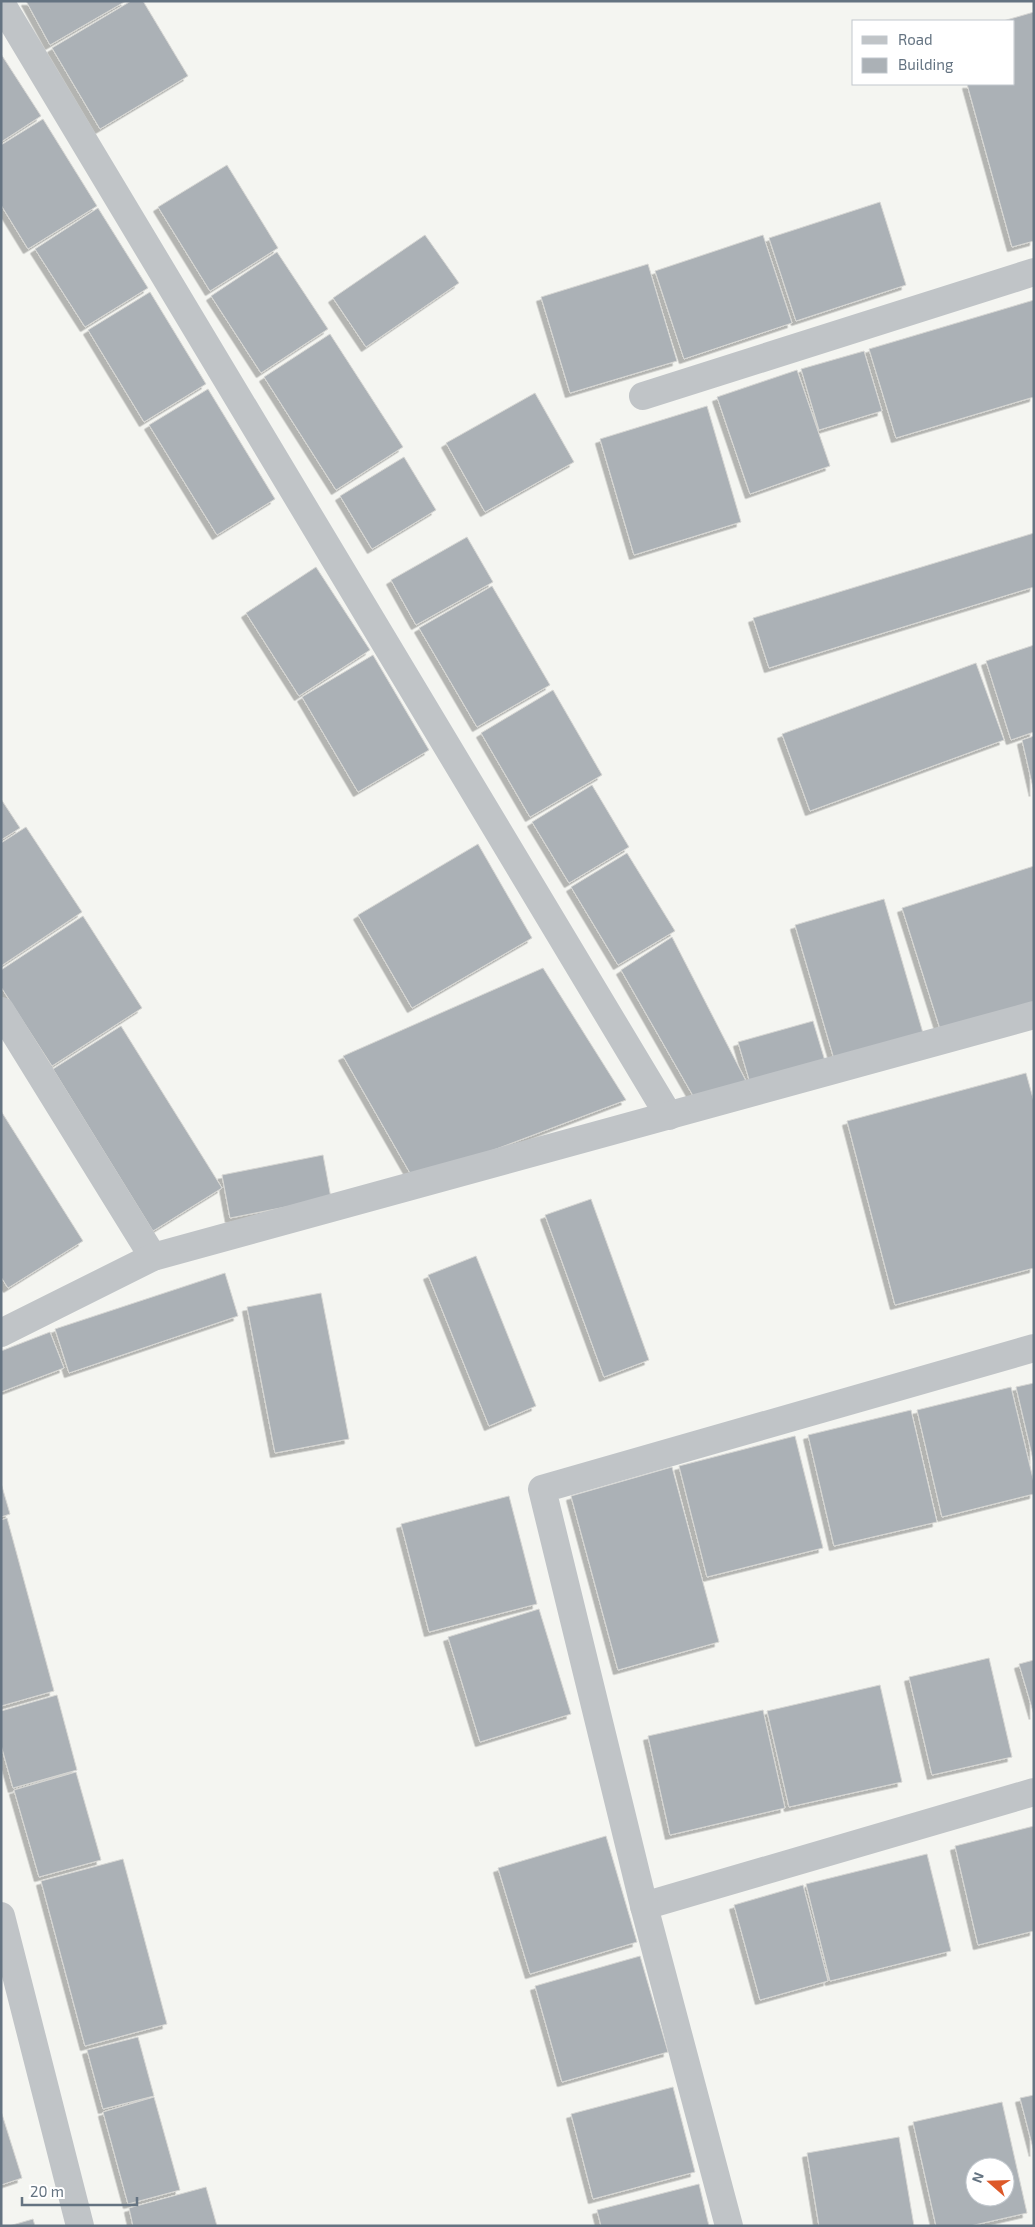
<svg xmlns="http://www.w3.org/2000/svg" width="1035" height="2227" font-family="'Exo 2',sans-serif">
  <defs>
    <filter id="shadow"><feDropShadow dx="-4.5" dy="4.5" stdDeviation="0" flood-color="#0004"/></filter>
  </defs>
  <rect width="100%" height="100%" fill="#f4f5f1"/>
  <!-- building -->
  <g fill="#abb1b6" stroke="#d6d6d3" fill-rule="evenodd" filter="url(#shadow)">
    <polygon points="26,1 126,1 50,45"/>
    <polygon points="131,1 143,1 188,76 100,129 52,48"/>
    <polygon points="1034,12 1034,241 1012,247 967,84 1014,84 1014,21 1003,21"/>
    <polygon points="1,54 41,116 1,142"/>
    <polygon points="43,119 97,206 28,249 1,205 1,145"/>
    <polygon points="227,165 278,248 210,291 158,207"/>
    <polygon points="880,202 906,285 796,321 769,238"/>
    <polygon points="98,208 148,288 85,327 35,249"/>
    <polygon points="425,235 459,283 366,347 333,298"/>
    <polygon points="763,235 792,323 684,359 655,271"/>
    <polygon points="277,252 328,329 261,373 211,296"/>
    <polygon points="648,264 677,361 570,393 541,297"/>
    <polygon points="150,292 206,384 144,422 88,330"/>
    <polygon points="1034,300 1034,397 896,438 869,349"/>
    <polygon points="330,334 403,447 336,490 264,377"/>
    <polygon points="864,351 882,411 819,430 801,369"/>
    <polygon points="797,370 830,466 750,494 717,397"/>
    <polygon points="208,389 275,499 217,535 149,425"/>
    <polygon points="535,393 574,462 485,512 446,443"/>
    <polygon points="707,406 741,522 634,555 600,439"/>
    <polygon points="404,457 436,510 372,549 340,496"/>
    <polygon points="1034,533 1034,587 769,668 753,618"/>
    <polygon points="467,537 493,582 416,625 391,580"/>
    <polygon points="316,567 370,650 299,696 246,613"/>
    <polygon points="492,586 550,685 477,727 419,628"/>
    <polygon points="1034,645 1034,732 1011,740 986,661"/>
    <polygon points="373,655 429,750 358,792 302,697"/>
    <polygon points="976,663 1004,740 810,811 782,734"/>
    <polygon points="553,690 602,775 530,817 481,733"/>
    <polygon points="1034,736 1034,792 1022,740"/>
    <polygon points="592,785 629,847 569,883 532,822"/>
    <polygon points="1,799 20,828 1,840"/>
    <polygon points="26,827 82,912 1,966 1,843"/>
    <polygon points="478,844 532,938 412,1008 358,915"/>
    <polygon points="627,853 675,931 618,965 571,887"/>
    <polygon points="1034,866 1034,1002 941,1032 902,908"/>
    <polygon points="884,899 923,1033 834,1059 795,925"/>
    <polygon points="83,916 142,1008 52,1066 1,987 1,970"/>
    <polygon points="672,937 747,1083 696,1101 621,970"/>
    <polygon points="543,968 626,1100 414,1180 343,1056"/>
    <polygon points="813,1021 825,1061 750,1083 738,1042"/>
    <polygon points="121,1026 222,1188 153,1231 53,1069"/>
    <polygon points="1026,1073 1034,1102 1034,1268 895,1305 847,1121"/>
    <polygon points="1,1111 83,1241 8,1288 1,1277"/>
    <polygon points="323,1155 331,1198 230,1218 222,1175"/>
    <polygon points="591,1199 649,1360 604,1377 545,1215"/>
    <polygon points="476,1256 536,1406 489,1426 428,1275"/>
    <polygon points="225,1273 238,1316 69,1373 55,1329"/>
    <polygon points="321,1293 349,1439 275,1453 247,1307"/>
    <polygon points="50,1332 64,1368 1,1392 1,1351"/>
    <polygon points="1034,1383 1034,1464 1016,1387"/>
    <polygon points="1011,1387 1034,1483 1034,1494 942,1517 917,1410"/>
    <polygon points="911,1410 937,1522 834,1546 808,1435"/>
    <polygon points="795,1436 823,1548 707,1577 679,1466"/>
    <polygon points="672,1467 719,1642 618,1670 571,1496"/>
    <polygon points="1,1483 10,1514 1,1517"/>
    <polygon points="509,1496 537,1604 429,1632 401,1524"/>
    <polygon points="7,1518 54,1691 1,1706 1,1520"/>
    <polygon points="539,1609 571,1714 480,1742 448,1637"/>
    <polygon points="989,1658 1012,1757 932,1775 909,1677"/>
    <polygon points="1034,1660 1034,1715 1019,1664"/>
    <polygon points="880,1685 902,1782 789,1807 767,1711"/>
    <polygon points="57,1695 77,1770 13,1788 1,1745 1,1711"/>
    <polygon points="763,1710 785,1808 670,1835 648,1736"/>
    <polygon points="76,1772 101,1860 39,1877 14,1790"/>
    <polygon points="1034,1826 1034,1931 978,1945 955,1846"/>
    <polygon points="606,1836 637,1942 530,1974 498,1868"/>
    <polygon points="927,1854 951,1951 830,1981 806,1884"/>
    <polygon points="123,1859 167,2024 85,2046 41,1881"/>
    <polygon points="803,1885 828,1981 760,2000 734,1905"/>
    <polygon points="640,1956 668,2052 562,2082 535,1986"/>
    <polygon points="138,2037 154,2096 103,2109 87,2050"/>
    <polygon points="673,2087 695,2172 593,2199 571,2114"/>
    <polygon points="1034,2095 1034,2152 1020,2098"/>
    <polygon points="154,2097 180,2190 128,2204 103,2112"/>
    <path d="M1002,2102L1027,2213L970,2226H936L913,2122ZM975,2167H1005V2197H975Z"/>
    <polygon points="1,2111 22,2178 1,2185"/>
    <polygon points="899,2137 914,2226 819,2226 807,2153"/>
    <polygon points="699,2184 709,2226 601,2226 597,2210"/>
    <polygon points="206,2187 217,2226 133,2226 129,2208"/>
    <polygon points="33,2219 35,2226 9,2226"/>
  </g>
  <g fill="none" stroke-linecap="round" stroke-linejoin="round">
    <!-- minor -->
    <g stroke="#c0c4c7" stroke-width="28">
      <polyline points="1,3 669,1116"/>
      <polyline points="643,396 1034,272"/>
      <polyline points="1,1011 153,1257"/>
      <polyline points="1,1333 153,1257 1034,1015"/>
      <polyline points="644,1906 1034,1792"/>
      <polyline points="1,1916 80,2226"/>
      <polyline points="729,2226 644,1906 542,1489 1034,1348"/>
    </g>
  </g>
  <!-- border -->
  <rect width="1035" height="2227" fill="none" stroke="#647381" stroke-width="5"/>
  <!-- legend -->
  <rect x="852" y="20" width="162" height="65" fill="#ffffff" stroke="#c1c7cd"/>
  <rect x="862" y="36" width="25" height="8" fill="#c0c4c7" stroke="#c1c7cd"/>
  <text x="898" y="45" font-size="15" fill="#647381">Road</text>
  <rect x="862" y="58" width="25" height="15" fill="#abb1b6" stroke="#c1c7cd"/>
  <text x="898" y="70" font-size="15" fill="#647381">Building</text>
  <!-- north arrow -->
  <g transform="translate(990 2182) rotate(290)"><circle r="24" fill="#ffffff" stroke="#c1c7cd"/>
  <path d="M0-4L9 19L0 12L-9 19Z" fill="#dd5929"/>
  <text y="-8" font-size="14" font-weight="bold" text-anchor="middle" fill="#647381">N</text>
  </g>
  <!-- scale -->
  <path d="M22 2197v8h115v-8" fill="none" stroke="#647381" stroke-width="2.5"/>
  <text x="30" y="2197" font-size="15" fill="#647381" stroke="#ffffff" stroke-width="4" paint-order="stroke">20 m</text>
</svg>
